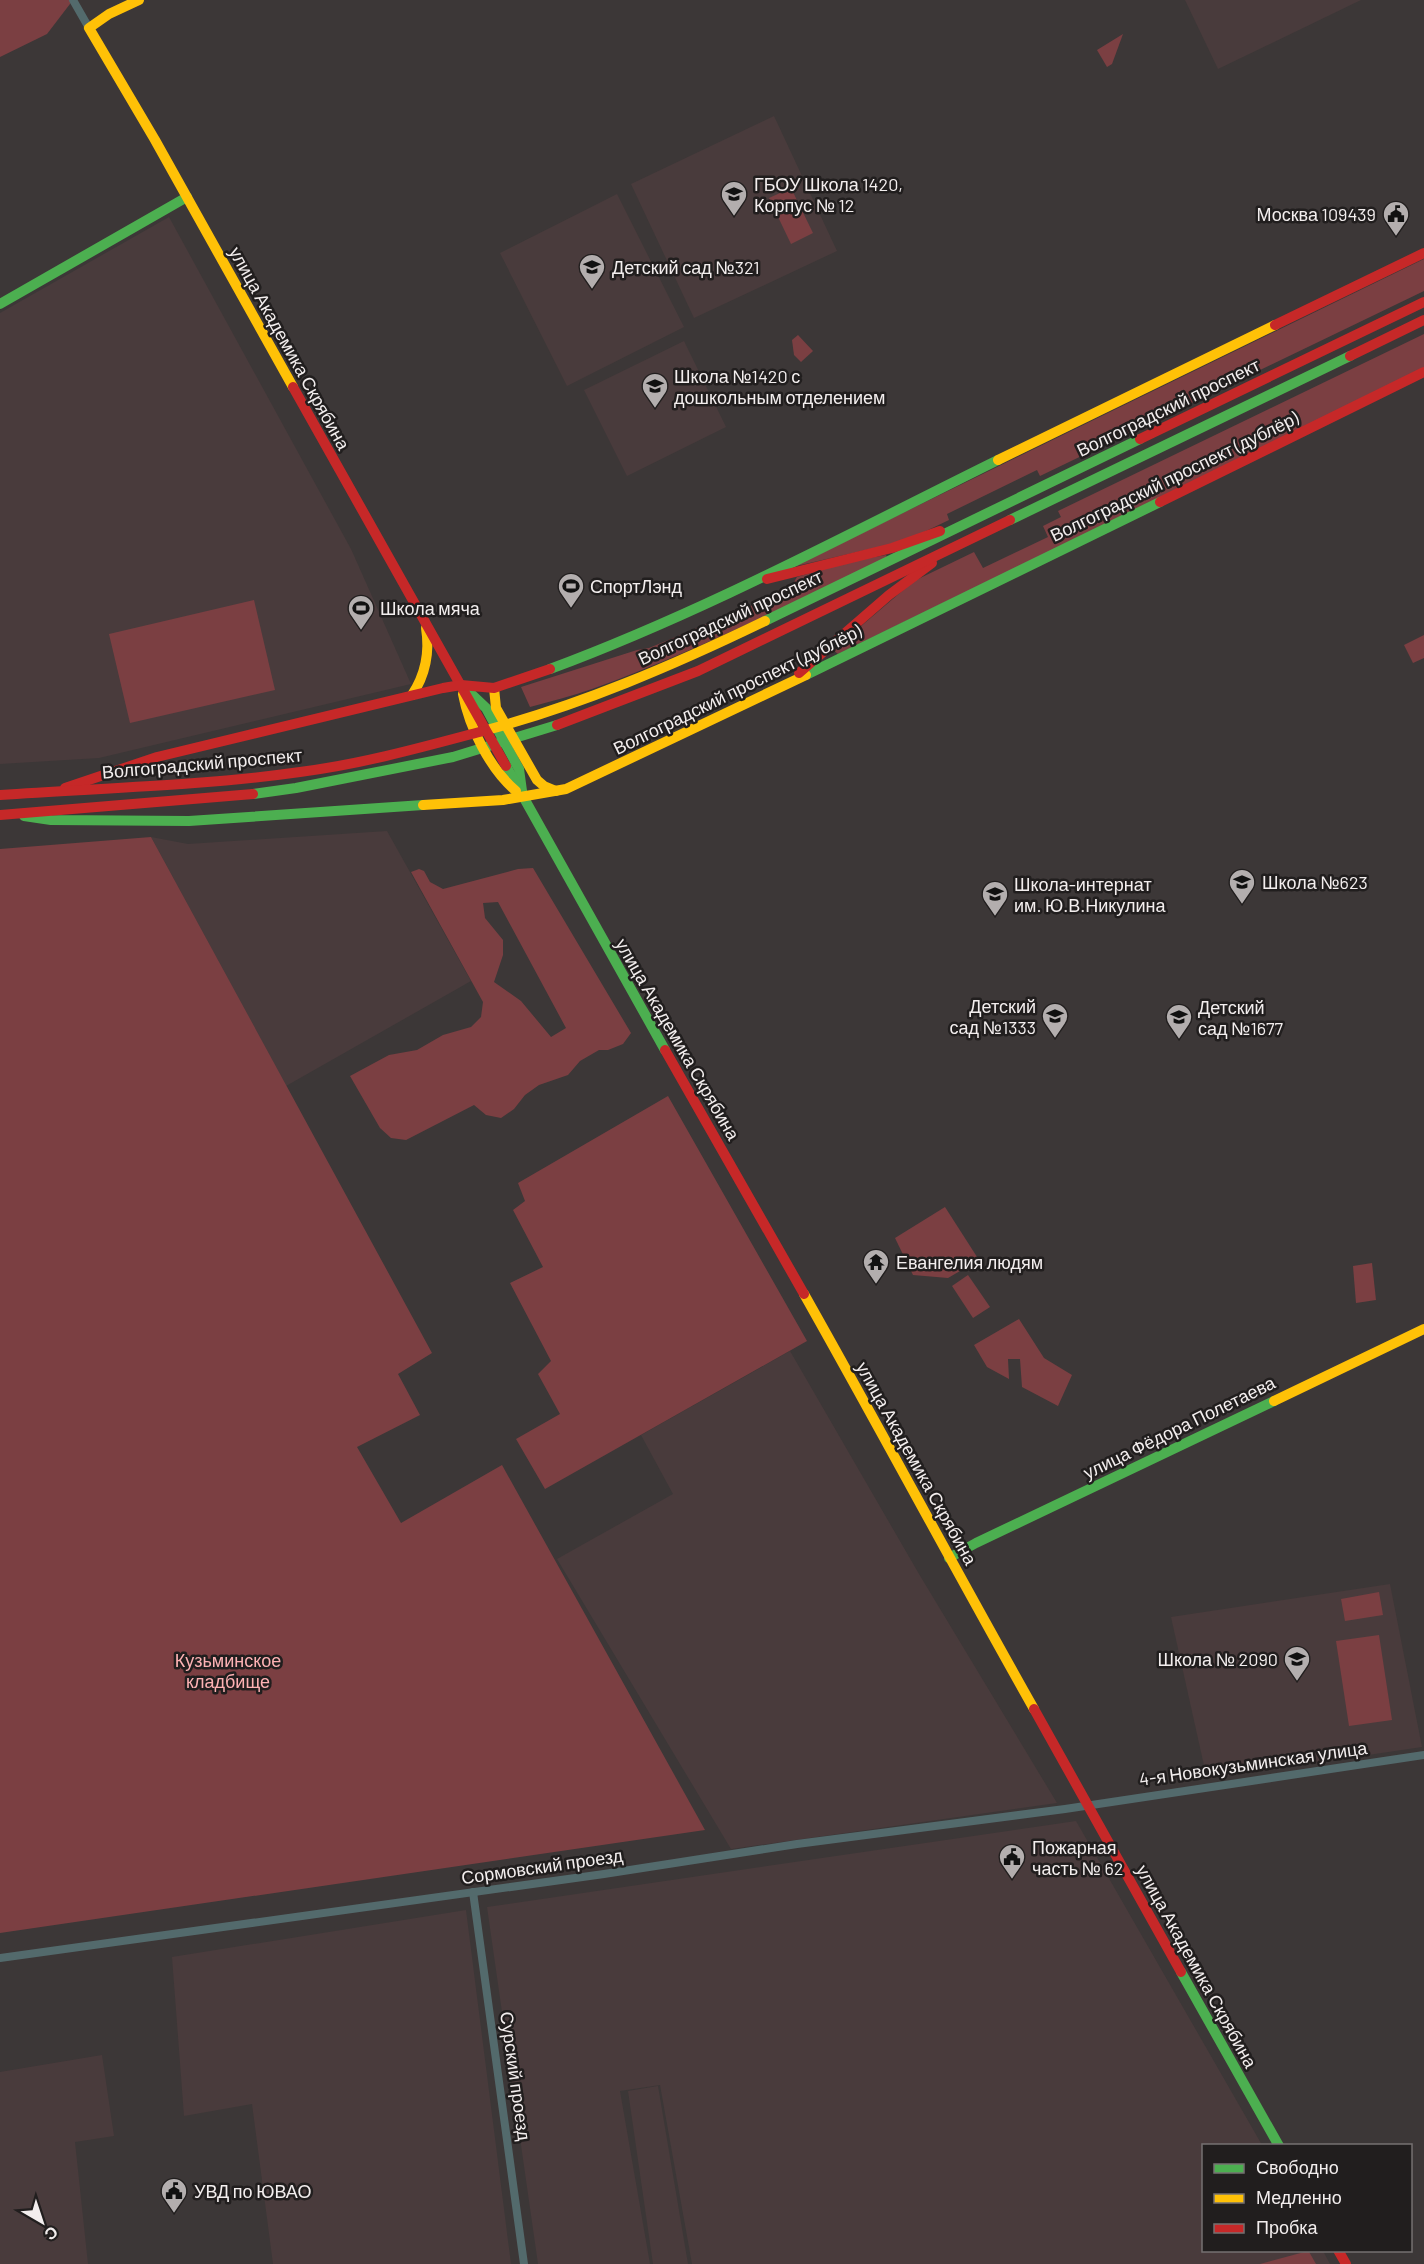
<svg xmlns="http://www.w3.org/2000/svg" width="1424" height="2264" font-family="Barlow,sans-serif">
  <rect width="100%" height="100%" fill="#3c3737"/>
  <!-- built -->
  <g fill="#493b3c">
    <polygon points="1185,0 1361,0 1218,69"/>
    <polygon points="774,116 837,251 694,318 631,184"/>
    <polygon points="617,194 684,327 567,386 500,253"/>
    <polygon points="169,217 351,549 411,684 99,758 0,764 0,313"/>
    <polygon points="684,341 726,427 627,476 584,390"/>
    <polygon points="387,831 471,981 286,1086 151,837 188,844"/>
    <polygon points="790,1351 919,1574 1057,1803 731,1849 557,1559 673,1494 641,1435"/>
    <polygon points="1390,1584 1422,1747 1207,1779 1171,1617"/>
    <polygon points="1076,1821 1262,2145 1204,2146 1204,2250 1323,2251 1330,2264 692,2264 660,2085 620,2091 650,2264 538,2264 487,1907"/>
    <polygon points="466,1910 511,2264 273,2264 252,2104 184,2116 172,1957"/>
    <polygon points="102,2055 114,2136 75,2142 88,2264 0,2264 0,2072"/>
    <polygon points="658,2086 688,2264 653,2264 628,2091"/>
  </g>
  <!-- green -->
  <g fill="#7b3f42" fill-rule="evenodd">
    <polygon points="0,0 73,0 47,34 0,57"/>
    <polygon points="1123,34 1112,64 1107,67 1097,50"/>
    <polygon points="791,188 813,233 791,244 769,198"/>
    <polygon points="1424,259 1424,291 1040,476 1037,470 947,514 949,520 905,541 792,567"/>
    <polygon points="1424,334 1424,370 838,654 833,650 914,581 974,552 983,568 1048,537 1043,526 1061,517 1058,511"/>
    <polygon points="798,335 813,351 801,362 794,355 792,340"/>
    <path d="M886,555L887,558C790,604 693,653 592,689C572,696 551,701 530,707L521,687L637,650L649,648L789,590L797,577L847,562Z"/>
    <polygon points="254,600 275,690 130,723 109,634"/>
    <polygon points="1424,635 1424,658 1413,663 1404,645"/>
    <polygon points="151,837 432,1353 398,1374 420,1415 357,1447 401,1523 502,1465 705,1830 0,1933 0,849"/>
    <path d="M533,868L631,1033L623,1044L608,1050H599L580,1061L568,1075L539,1085L525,1095L514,1109L501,1118L486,1115L474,1105L406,1140L391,1138L380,1128L350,1076L389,1055L417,1050L443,1035L471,1027L481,1017L483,1002L411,872L419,869L424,871L430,882L443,889L518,869ZM498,902L566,1028L551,1037L521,1001L494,982L503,955V940L485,918L483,903Z"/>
    <polygon points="668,1096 807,1341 545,1489 516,1439 560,1414 538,1374 551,1361 510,1283 543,1267 513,1210 525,1201 518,1183"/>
    <polygon points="945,1207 979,1260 948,1278 913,1275 895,1238"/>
    <polygon points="1372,1263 1376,1300 1356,1303 1353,1266"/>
    <polygon points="968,1275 990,1307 973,1318 952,1286"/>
    <polygon points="1019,1319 1044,1358 1072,1375 1058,1406 1022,1387 1020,1359 1008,1359 1009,1379 987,1367 974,1345"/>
    <polygon points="1379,1592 1383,1615 1345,1621 1341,1599"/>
    <polygon points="1379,1635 1392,1720 1349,1726 1336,1641"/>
    <polygon points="1308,2250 1316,2264 1260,2264 1308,2251"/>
  </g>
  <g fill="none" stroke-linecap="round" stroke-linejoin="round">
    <!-- street -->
    <g stroke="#536a6c" stroke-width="8">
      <polyline points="73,0 89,28"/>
      <polyline points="473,1892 524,2264"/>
      <polyline points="0,1958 604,1874 797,1844 1065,1809 1424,1755"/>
    </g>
    <!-- fast -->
    <g stroke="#4caf50" stroke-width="10">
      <polyline points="0,304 187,197"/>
      <polyline points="1010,520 1350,356"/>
      <polyline points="765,621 1140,439"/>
      <path d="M550,669C704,612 850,533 998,460"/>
      <polyline points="806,675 1160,502"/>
      <polyline points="468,691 486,708 519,769 522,791"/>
      <polyline points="506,766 665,1050"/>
      <polyline points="253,794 296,788 453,757 557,725"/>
      <polyline points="24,816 51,820 189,821 423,805"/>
      <polyline points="949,1558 976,1543 1274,1401"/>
      <polyline points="1181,1972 1279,2146"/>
    </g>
    <!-- slow -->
    <g stroke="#ffc107" stroke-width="10">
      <polyline points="139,0 109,14 89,28 155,140 293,387"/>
      <polyline points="998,460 1275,325"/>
      <polyline points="494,688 496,708 537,780 544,786 556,791"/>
      <path d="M463,694C469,727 490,769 516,791"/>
      <path d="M412,695C426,674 430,653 426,628"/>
      <path d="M483,731C581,705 674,665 765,621"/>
      <polyline points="423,805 503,800 566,789 806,675"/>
      <path d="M804,1294C882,1432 956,1571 1034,1709"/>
      <polyline points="1274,1401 1424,1329"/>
    </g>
    <!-- jam -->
    <g stroke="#c62828" stroke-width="10">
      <polyline points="1275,325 1424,253"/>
      <polyline points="1350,356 1424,320"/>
      <polyline points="293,387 506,766"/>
      <polyline points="1140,439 1424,302"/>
      <polyline points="1160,502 1424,372"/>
      <polyline points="767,579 892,548 940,531"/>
      <polyline points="799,673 889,595 932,563"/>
      <polyline points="557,725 698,671 1010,520"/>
      <polyline points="65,788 157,757 443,688 461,685 494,688 550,669"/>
      <path d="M0,795C100,788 201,786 300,772C362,764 423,747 483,731"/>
      <polyline points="0,815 253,794"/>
      <polyline points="665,1050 804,1294"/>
      <polyline points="1034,1709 1181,1972"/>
      <polyline points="1338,2250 1346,2264"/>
    </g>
  </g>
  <!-- icons -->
  <defs>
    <g id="school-pin" transform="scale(1.35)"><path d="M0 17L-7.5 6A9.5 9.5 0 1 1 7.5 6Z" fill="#b3aeae" stroke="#211e1e"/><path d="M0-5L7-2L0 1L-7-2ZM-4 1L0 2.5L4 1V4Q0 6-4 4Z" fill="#111"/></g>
    <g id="civic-pin" transform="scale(1.35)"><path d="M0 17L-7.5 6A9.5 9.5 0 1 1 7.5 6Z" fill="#b3aeae" stroke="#211e1e"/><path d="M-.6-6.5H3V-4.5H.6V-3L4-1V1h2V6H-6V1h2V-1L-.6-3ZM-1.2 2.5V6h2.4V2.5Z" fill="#111"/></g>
    <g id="stadium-pin" transform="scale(1.35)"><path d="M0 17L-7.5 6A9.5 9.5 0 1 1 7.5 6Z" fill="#b3aeae" stroke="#211e1e"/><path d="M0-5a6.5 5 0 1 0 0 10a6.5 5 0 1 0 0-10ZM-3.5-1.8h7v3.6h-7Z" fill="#111"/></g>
    <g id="temple-pin" transform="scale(1.35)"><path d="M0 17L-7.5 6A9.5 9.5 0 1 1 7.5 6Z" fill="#b3aeae" stroke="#211e1e"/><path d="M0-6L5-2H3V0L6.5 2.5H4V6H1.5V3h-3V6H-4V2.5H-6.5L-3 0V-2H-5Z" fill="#111"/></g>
  </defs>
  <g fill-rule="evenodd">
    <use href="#school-pin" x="734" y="194"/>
    <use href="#civic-pin" x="1396" y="214"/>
    <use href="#school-pin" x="592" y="267"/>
    <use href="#school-pin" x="655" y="386"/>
    <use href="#stadium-pin" x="571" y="586"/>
    <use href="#stadium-pin" x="361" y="608"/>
    <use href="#school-pin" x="1242" y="882"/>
    <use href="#school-pin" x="995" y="894"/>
    <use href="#school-pin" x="1055" y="1016"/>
    <use href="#school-pin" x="1179" y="1017"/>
    <use href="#temple-pin" x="876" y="1262"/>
    <use href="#school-pin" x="1297" y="1659"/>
    <use href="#civic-pin" x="1012" y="1857"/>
    <use href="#civic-pin" x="174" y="2191"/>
  </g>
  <g text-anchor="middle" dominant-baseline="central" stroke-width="5" stroke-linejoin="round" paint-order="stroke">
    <!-- poi labels -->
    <g font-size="18" fill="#f3eeee" stroke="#211e1e" text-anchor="start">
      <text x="754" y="184">ГБОУ Школа 1420,<tspan x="754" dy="21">Корпус № 12</tspan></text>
      <text x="1376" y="214" text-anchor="end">Москва 109439</text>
      <text x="612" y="267">Детский сад №321</text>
      <text x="674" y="376">Школа №1420 с<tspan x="674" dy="21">дошкольным отделением</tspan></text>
      <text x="590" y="586">СпортЛэнд</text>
      <text x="380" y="608">Школа мяча</text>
      <text x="1262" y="882">Школа №623</text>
      <text x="1014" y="884">Школа-интернат<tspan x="1014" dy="21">им. Ю.В.Никулина</tspan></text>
      <text x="1036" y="1006" text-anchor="end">Детский<tspan x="1036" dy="21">сад №1333</tspan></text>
      <text x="1198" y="1007">Детский<tspan x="1198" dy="21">сад №1677</tspan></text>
      <text x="896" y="1262">Евангелия людям</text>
      <text x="1278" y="1659" text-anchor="end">Школа № 2090</text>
      <text x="1032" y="1847">Пожарная<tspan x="1032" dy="21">часть № 62</tspan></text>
      <text x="194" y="2191">УВД по ЮВАО</text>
    </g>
    <!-- street labels -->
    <g font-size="18" fill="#f3eeee" stroke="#211e1e">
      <text transform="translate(290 348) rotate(61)">улица Академика Скрябина</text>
      <text transform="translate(1168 407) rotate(-26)">Волгоградский проспект</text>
      <text transform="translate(1174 476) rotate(-26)">Волгоградский проспект (дублёр)</text>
      <text transform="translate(730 617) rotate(-25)">Волгоградский проспект</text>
      <text transform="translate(737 689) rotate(-26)">Волгоградский проспект (дублёр)</text>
      <text transform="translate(202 763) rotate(-5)">Волгоградский проспект</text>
      <text transform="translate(678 1039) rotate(60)">улица Академика Скрябина</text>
      <text transform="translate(1179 1427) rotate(-26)">улица Фёдора Полетаева</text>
      <text transform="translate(917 1463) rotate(61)">улица Академика Скрябина</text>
      <text transform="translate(1253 1763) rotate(-8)">4-я Новокузьминская улица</text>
      <text transform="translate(542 1866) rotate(-8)">Сормовский проезд</text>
      <text transform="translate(1197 1966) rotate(61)">улица Академика Скрябина</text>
      <text transform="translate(516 2076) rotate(82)">Сурский проезд</text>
    </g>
    <!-- park labels -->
    <g font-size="18" fill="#fdb2b4" stroke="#211e1e">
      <text x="228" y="1660">Кузьминское<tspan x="228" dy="21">кладбище</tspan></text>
    </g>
  </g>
  <!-- legend -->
  <rect x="1202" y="2144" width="210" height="108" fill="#211e1e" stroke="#757171" stroke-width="1.5"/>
  <rect x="1214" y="2164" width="30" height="9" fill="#4caf50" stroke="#757171" stroke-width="1.5"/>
  <text x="1256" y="2174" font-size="18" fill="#f3eeee">Свободно</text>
  <rect x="1214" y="2194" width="30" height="9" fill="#ffc107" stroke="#757171" stroke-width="1.5"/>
  <text x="1256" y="2204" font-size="18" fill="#f3eeee">Медленно</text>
  <rect x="1214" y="2224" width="30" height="9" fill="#c62828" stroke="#757171" stroke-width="1.5"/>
  <text x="1256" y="2234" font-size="18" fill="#f3eeee">Пробка</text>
  <!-- north arrow -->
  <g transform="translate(42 2222) rotate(141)" stroke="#211e1e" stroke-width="4.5" paint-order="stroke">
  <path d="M0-4.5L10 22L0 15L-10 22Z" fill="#f3eeee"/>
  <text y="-9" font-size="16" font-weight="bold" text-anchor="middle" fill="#f3eeee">С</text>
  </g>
</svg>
